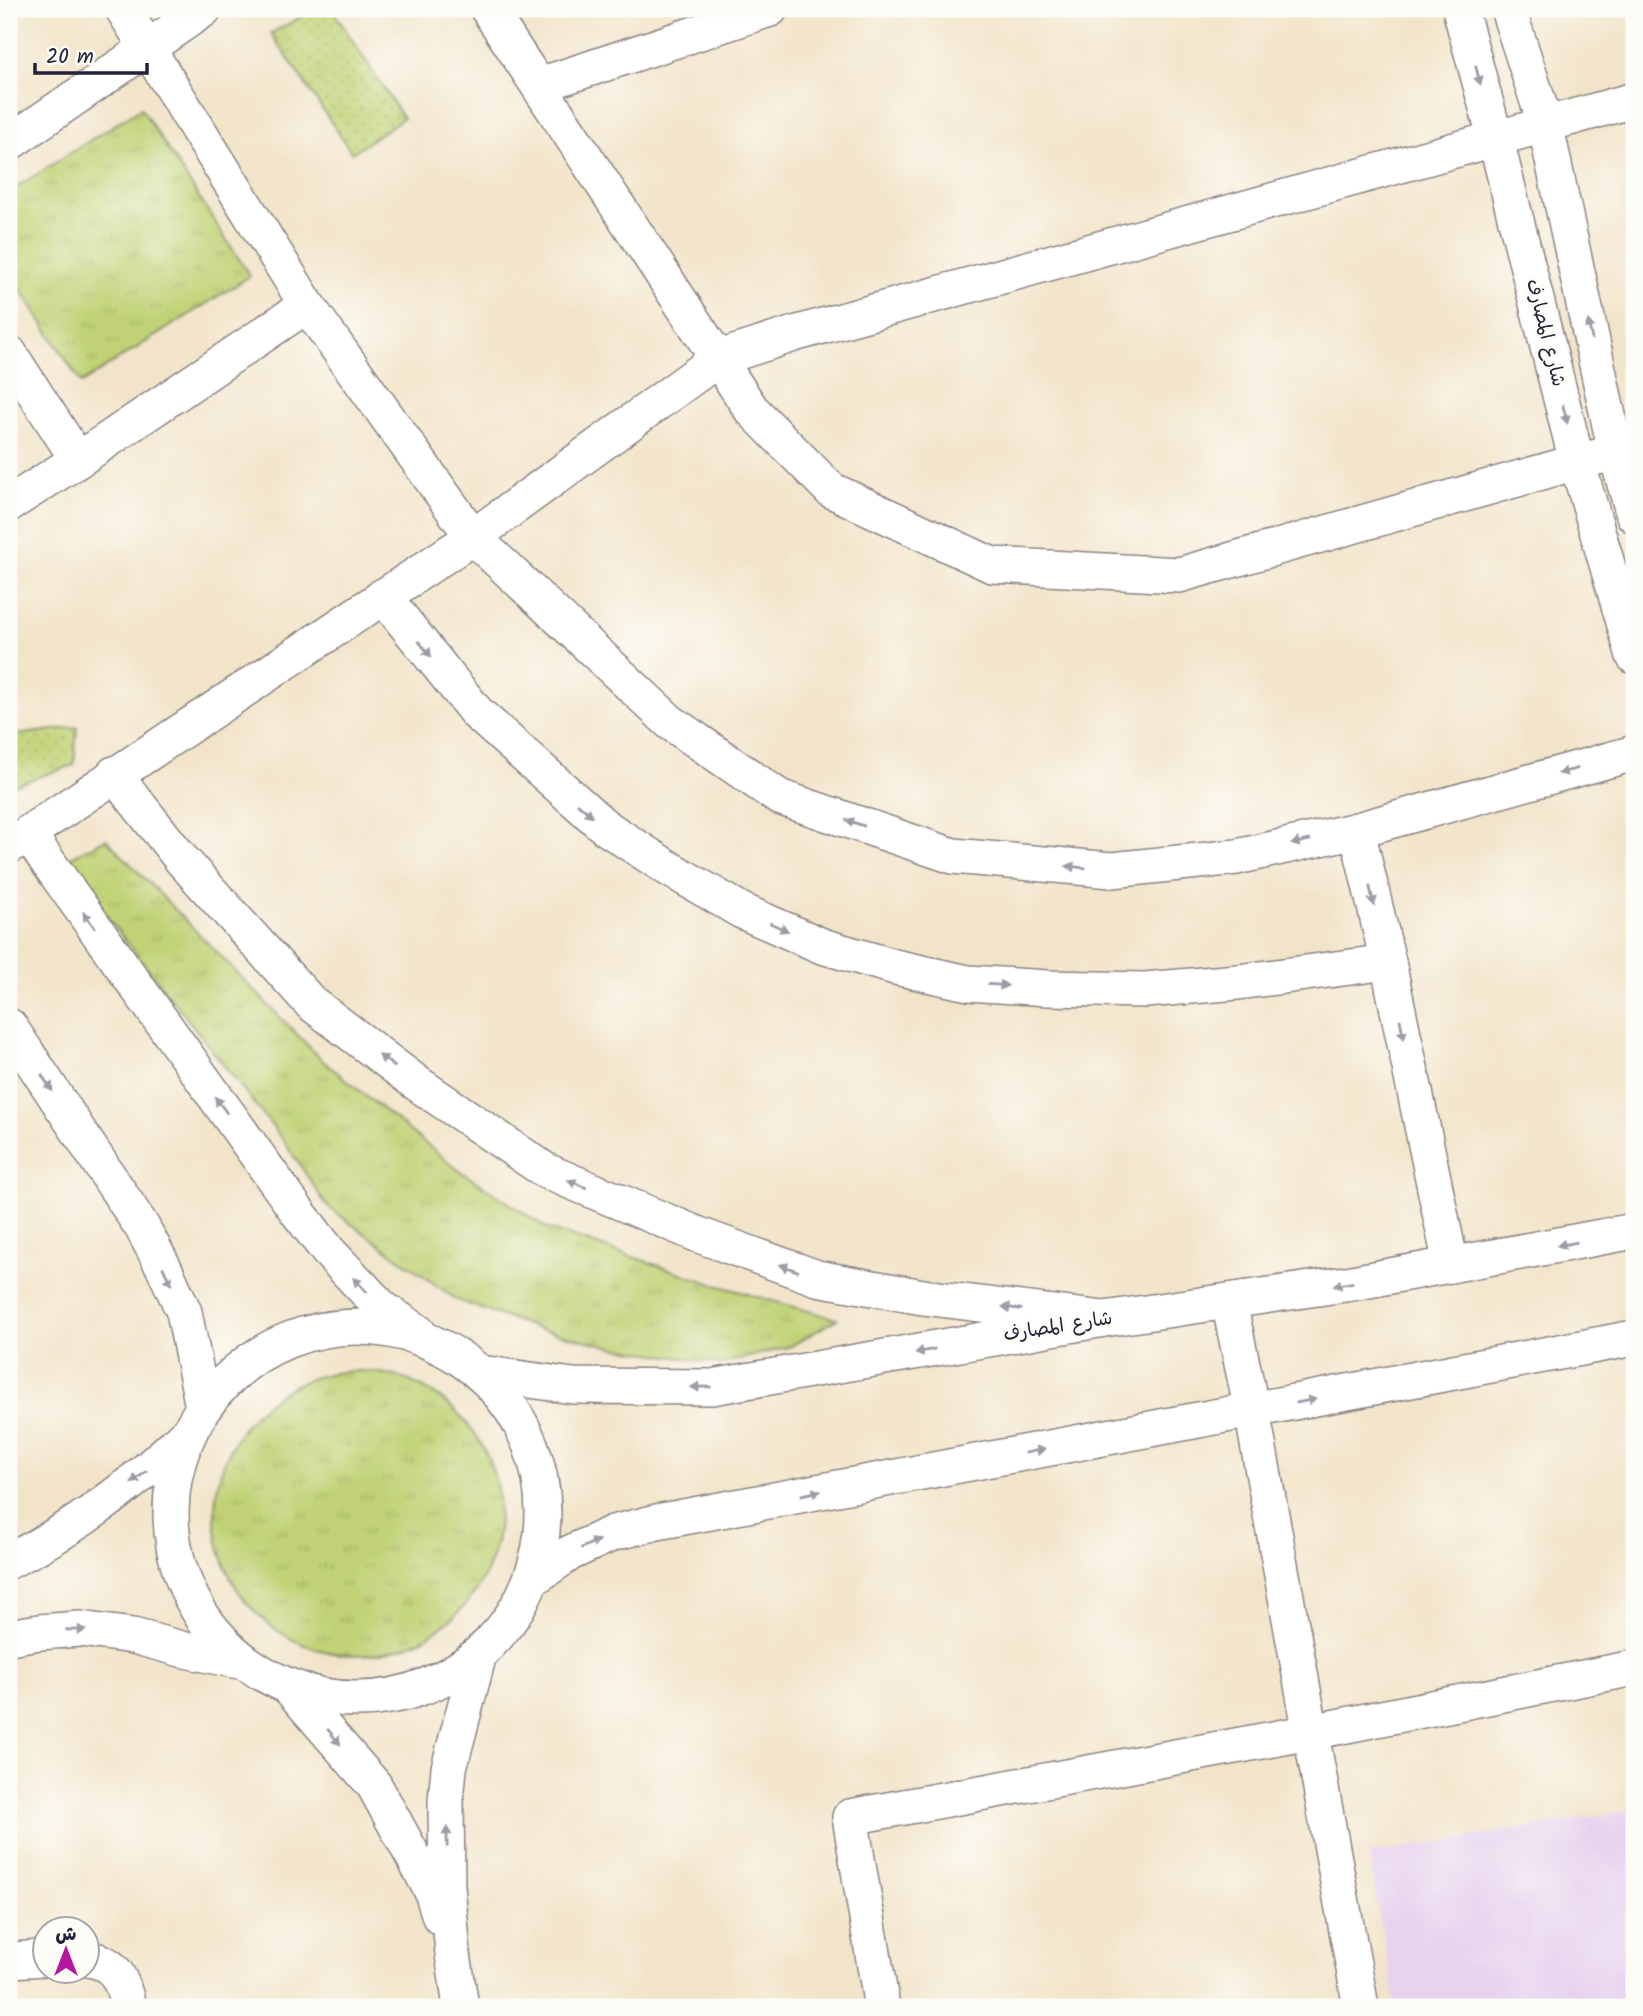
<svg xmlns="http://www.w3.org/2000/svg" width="1643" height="2016" font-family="Kalam,'Playpen Sans Arabic',sans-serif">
  <defs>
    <pattern id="park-tufts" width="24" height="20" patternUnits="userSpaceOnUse" patternTransform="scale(1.75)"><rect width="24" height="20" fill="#c0d275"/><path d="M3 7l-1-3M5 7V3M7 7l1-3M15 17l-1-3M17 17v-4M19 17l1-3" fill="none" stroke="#a5b466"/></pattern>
    <pattern id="garden-dots" width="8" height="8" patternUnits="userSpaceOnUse" patternTransform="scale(1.75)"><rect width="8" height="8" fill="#c0d275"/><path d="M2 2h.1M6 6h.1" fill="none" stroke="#a5b466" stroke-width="1.8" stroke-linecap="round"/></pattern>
  </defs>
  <rect width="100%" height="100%" fill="#fdfcf7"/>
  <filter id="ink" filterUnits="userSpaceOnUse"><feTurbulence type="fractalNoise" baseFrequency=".0143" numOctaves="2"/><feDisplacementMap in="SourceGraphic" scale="14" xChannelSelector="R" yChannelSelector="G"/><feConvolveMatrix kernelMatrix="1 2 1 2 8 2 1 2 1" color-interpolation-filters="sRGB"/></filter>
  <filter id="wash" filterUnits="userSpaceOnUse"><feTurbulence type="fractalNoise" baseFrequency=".00686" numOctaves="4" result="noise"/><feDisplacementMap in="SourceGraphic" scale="28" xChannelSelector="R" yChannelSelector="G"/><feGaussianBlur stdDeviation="1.57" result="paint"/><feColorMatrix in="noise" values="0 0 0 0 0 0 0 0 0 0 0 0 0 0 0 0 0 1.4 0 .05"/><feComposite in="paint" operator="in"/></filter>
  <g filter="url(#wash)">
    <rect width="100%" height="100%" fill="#f2e4c9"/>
    <!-- built -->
    <polygon fill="#e7d2ef" points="1634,1810 1634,2007 1396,2007 1368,1854"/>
    <!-- park -->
    <g fill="url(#park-tufts)" stroke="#717a58" stroke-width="2">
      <polygon points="141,108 250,276 81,383 9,271 9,192"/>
      <polygon points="106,839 323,1061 457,1169 547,1228 713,1284 837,1319 791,1346 721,1364 617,1348 539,1329 457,1300 328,1207 283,1140 63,861"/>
      <circle cx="357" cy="1513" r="142"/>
    </g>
    <!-- garden -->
    <g fill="url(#garden-dots)" stroke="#717a58" stroke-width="2">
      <polygon points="316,9 332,9 403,118 352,153 271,33"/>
      <polygon points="77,727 74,765 9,787 9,736"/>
    </g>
  </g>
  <g filter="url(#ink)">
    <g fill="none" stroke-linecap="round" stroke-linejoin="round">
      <!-- street casing -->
      <g stroke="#8a8382" stroke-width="38">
        <g id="street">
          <polyline points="123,9 307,305 473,537 670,722 779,797 953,856 1112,870 1237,857 1357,830 1634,753"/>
          <polyline points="488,9 751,409 831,490 992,565 1179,575 1577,462 1634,448"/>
          <polyline points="1460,9 1495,137 1577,462 1634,656"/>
          <polyline points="1508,9 1545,123 1616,453 1634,515"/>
          <polyline points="540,85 770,9"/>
          <polyline points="9,143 204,9"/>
          <polyline points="9,353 78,460"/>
          <polyline points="9,504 78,460 307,305"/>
          <polyline points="383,596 477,713 605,827 668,868 742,911 822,946 895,967 968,983 1048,988 1145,990 1238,982 1388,962"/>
          <polyline points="114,774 182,860 311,1003 418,1084 546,1171 699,1235 817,1278 923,1297 1104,1319"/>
          <polyline points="1357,830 1388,962 1451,1265"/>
          <polyline points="28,834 297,1211 328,1251 382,1308 418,1332"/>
          <polyline points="9,846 473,537 719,358 794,334 1634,100"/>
          <polyline points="9,1026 142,1227 164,1268 184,1312 203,1407"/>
          <polyline points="1229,1302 1252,1411 1361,2007"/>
          <circle cx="357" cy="1513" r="186"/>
          <polyline points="480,1373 573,1386 712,1387 1104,1319 1352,1283 1634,1231"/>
          <path d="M9,1561C75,1529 131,1487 184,1436"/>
          <polyline points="532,1579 570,1553 613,1533 657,1522 1634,1338"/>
          <polyline points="9,1637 39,1632 80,1629 133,1636 185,1650 244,1662"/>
          <polyline points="288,1686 374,1785 431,1889 440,1917"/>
          <path d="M88,1959C116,1962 123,1981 128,2007"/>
          <polyline points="9,1960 46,1958"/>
          <polyline points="461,2007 453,1954 447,1886 446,1800 449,1768 479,1654"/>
          <polyline points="882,2007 850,1817 1311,1732 1634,1668"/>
        </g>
      </g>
      <!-- street -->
      <use href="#street" stroke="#fff" stroke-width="35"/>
    </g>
    <!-- one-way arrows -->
    <defs><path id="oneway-solid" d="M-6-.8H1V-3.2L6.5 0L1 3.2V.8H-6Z" transform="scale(1.75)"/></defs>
    <g fill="#9c9ca7">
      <use href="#oneway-solid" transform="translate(1478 75) rotate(75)"/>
      <use href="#oneway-solid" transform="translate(1590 330) rotate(-102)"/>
      <use href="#oneway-solid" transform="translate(1565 414) rotate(76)"/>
      <use href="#oneway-solid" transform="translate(425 649) rotate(51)"/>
      <use href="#oneway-solid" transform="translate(1568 771) rotate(165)"/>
      <use href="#oneway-solid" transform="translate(585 810) rotate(41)"/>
      <use href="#oneway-solid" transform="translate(855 823) rotate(-161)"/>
      <use href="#oneway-solid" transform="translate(1301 842) rotate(167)"/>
      <use href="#oneway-solid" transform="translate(1076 867) rotate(-175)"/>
      <use href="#oneway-solid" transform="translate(1372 896) rotate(77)"/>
      <use href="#oneway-solid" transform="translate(89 920) rotate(-126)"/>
      <use href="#oneway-solid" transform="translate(779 927) rotate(24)"/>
      <use href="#oneway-solid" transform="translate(998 985) rotate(4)"/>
      <use href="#oneway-solid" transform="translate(1402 1029) rotate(78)"/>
      <use href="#oneway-solid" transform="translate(387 1061) rotate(-143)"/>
      <use href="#oneway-solid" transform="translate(47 1083) rotate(56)"/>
      <use href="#oneway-solid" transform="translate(221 1105) rotate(-126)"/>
      <use href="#oneway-solid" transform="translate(577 1184) rotate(-157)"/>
      <use href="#oneway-solid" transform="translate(1567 1244) rotate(170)"/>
      <use href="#oneway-solid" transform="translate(789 1268) rotate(-160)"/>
      <use href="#oneway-solid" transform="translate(167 1276) rotate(65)"/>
      <use href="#oneway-solid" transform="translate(1343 1284) rotate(171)"/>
      <use href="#oneway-solid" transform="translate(360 1285) rotate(-134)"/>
      <use href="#oneway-solid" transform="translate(1012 1308) rotate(-173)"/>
      <use href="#oneway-solid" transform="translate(925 1351) rotate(169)"/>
      <use href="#oneway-solid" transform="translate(701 1387) rotate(179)"/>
      <use href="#oneway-solid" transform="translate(1306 1401) rotate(-11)"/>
      <use href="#oneway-solid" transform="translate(1035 1451) rotate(-11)"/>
      <use href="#oneway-solid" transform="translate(139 1477) rotate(141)"/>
      <use href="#oneway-solid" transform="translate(811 1493) rotate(-11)"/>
      <use href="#oneway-solid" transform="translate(590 1544) rotate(-25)"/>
      <use href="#oneway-solid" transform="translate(76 1630) rotate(1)"/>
      <use href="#oneway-solid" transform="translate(334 1737) rotate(50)"/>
      <use href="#oneway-solid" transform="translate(447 1837) rotate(-91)"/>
    </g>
  </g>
  <g text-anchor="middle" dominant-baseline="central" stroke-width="7" stroke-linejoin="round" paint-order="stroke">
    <!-- street labels -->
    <g font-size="19" fill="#22223b" stroke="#fdfcf7">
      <text transform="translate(1545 333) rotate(76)">شارع المصارف</text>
      <text transform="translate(1058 1327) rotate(-9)">شارع المصارف</text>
    </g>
  </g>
  <!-- margin -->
  <rect width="1643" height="2016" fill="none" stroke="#fdfcf7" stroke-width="35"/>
  <!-- north arrow -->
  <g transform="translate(66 1950)"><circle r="33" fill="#fdfcf7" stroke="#a5a5ac" stroke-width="2"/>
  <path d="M0-5L12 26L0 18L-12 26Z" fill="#b5179e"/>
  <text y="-10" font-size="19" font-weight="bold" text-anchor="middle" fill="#22223b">ش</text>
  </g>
  <!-- scale -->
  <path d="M35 63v10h112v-10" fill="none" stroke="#22223b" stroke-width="3.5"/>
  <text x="46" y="63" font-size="21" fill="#22223b" stroke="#fdfcf7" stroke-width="5" paint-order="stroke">20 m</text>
</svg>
